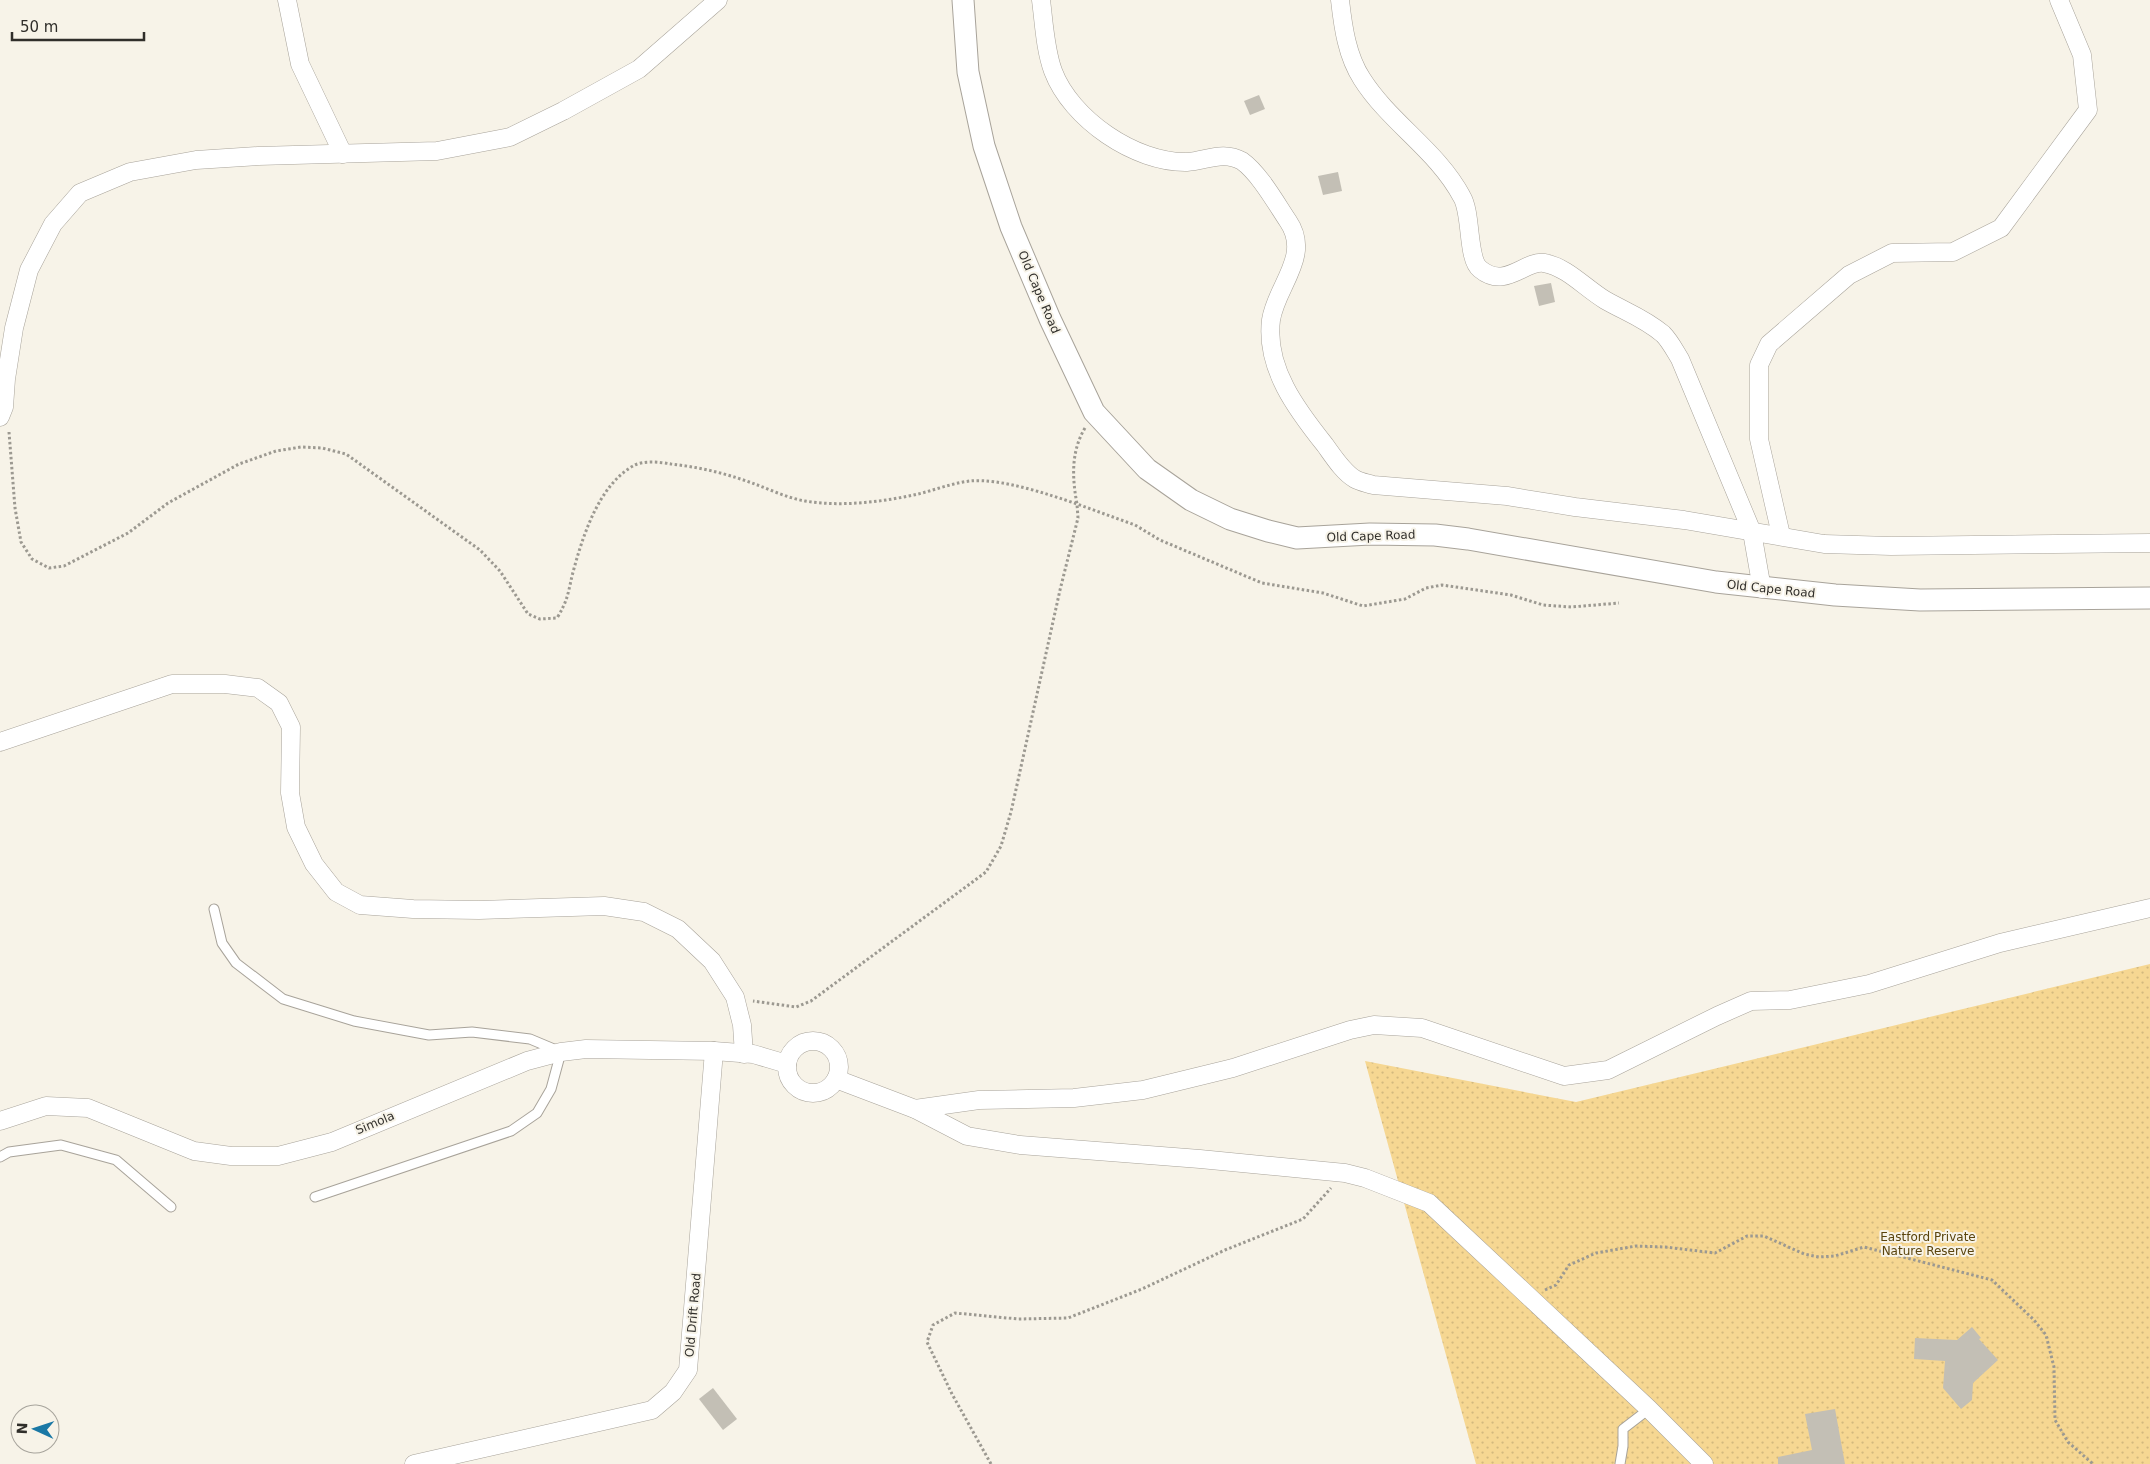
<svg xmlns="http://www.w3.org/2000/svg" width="2150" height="1464" font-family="'DejaVu Sans',sans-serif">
  <defs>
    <pattern id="park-dots" width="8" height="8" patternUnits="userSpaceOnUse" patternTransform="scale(1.25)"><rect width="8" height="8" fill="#f6d792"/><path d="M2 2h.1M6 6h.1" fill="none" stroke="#d3b97e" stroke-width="1.8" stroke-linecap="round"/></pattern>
  </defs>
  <rect width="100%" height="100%" fill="#f7f3e8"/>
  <!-- park -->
  <polygon fill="url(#park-dots)" points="2150,964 2150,1464 1476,1464 1365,1061 1576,1102"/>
  <!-- building -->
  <g fill="#c3bfb5">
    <polygon points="1259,95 1265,109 1250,115 1244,101"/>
    <polygon points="1338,172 1342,191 1323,195 1318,176"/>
    <polygon points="1551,283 1555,302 1539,306 1534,286"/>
    <polygon points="1972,1327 1981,1338 1979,1339 1998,1360 1973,1383 1972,1400 1961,1409 1943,1388 1945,1361 1914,1359 1915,1338 1957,1340"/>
    <polygon points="713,1388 737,1419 723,1430 699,1399"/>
    <polygon points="1835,1409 1845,1464 1778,1464 1778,1457 1812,1450 1805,1414"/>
  </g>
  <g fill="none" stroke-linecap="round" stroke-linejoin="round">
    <!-- service casing -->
    <g stroke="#a8a39a" stroke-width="11">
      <g id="service">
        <polyline points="214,909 222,943 236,963 283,999 354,1021 429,1035 472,1032 530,1039 561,1052 551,1089 537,1113 511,1131 315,1197"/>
        <polyline points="0,1157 9,1152 61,1145 116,1160 171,1207"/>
        <polyline points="1620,1464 1623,1446 1623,1429 1649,1409"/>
      </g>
    </g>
    <!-- minor casing -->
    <g stroke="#a8a39a" stroke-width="19">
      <g id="minor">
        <polyline points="287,0 300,64 343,154"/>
        <path d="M1041,0C1044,23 1045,49 1053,71C1071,119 1135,163 1187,162C1206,161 1223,150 1242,161C1259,173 1276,203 1288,221C1312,256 1276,286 1271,320C1265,368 1297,410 1325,445C1333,456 1343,472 1355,479C1360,482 1367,483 1373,485L1507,496L1575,507L1684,520L1824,544L1891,546L2150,543"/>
        <path d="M1340,0C1343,27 1347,56 1362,79C1390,123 1437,150 1462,197C1472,214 1467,259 1480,269C1505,290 1525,260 1544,263C1567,267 1585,288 1605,300C1626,312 1644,318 1663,334C1670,341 1675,351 1680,359L1752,532L1762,589"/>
        <polyline points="0,417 4,407 6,379 14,328 29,270 53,224 80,193 130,172 196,160 258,156 437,151 510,137 563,111 639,69 718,0"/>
        <polyline points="1781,535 1759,439 1759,365 1769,344 1849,275 1892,253 1953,252 2001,228 2088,110 2082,55 2059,0"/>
        <polyline points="0,742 172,684 225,684 258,688 279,703 291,727 290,793 296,827 314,864 336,892 360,905 413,909 479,910 604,906 644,912 678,929 712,961 735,997 742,1025 744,1054"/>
        <circle cx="813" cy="1067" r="26"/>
        <polyline points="836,1079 915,1109 967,1136 1020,1145 1200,1159 1345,1173 1365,1178 1429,1203 1649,1409 1704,1464"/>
        <polyline points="915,1109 979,1100 1074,1098 1143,1090 1233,1068 1350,1030 1374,1025 1422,1028 1564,1076 1608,1070 1717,1016 1751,1001 1790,1000 1869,984 2000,943 2150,908"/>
        <polyline points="0,1121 46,1106 88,1108 194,1151 231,1156 278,1156 332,1142 527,1061 561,1052 586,1049 714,1051 753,1054 787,1064"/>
        <polyline points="414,1464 652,1410 673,1392 688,1370 714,1051"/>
      </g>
    </g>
    <!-- tertiary casing -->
    <g stroke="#a8a39a" stroke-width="23">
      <polyline id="tertiary" points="963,0 968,72 984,146 1011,227 1050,319 1094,412 1147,469 1191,500 1230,519 1268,531 1297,538 1370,534 1435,535 1468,539 1716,582 1835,595 1920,600 2150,598"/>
    </g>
    <!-- path -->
    <g stroke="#9c9991" stroke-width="3" stroke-dasharray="2.5 2.5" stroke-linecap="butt">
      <path d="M1085,428C1071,451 1072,478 1077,504L1135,525L1160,540L1262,583L1323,593L1363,606L1405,599L1426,588L1442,585L1511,595L1543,605L1571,607L1619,603"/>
      <path d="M9,432L15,508L21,542L32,559L49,568L64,566L128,533L168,503L239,464L276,451L301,447L322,448L346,454L480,550L500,571L528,614L540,619L557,618C567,602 568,594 572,576C582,538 598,486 633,466C643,460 660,462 671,464C698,467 725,473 752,483C769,489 787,498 805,501C842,507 882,502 918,494C935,490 952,483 970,481C1000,478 1048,494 1077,504L1078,518L1060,590L1011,812L1001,846L986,872L811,1001L796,1007L753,1001"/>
      <polyline points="1545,1290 1556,1285 1569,1265 1596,1253 1636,1246 1665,1247 1715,1253 1747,1236 1764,1236 1804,1254 1819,1257 1835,1256 1864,1247 1992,1280 2034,1320 2046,1335 2054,1367 2055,1420 2068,1442 2093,1464"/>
      <polyline points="991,1464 952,1394 927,1342 933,1325 955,1313 1018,1319 1068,1318 1142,1289 1225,1250 1303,1219 1331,1188"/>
    </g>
    <!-- service -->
    <use href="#service" stroke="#fff" stroke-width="9"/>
    <!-- minor -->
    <use href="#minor" stroke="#fff" stroke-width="18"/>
    <!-- tertiary -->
    <use href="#tertiary" stroke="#fff" stroke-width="21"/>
  </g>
  <g text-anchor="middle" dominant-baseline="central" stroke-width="4" stroke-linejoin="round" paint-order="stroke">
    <!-- street labels -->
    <g font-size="12" fill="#302e2a" stroke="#f7f3e8">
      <text transform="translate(1039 292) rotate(67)">Old Cape Road</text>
      <text transform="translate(1371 536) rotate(-2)">Old Cape Road</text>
      <text transform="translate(1771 589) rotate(6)">Old Cape Road</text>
      <text transform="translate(375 1123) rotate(-23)">Simola</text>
      <text transform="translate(693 1315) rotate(-85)">Old Drift Road</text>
    </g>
    <!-- park labels -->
    <g font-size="12" fill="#5a440d" stroke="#f7f3e8">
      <text x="1928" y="1237">Eastford Private<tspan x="1928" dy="14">Nature Reserve</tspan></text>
    </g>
  </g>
  <!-- north arrow -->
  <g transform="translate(35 1429) rotate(273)"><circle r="24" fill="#f7f3e8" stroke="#a7a49c"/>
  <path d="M0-4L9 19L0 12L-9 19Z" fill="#1a78a5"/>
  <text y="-8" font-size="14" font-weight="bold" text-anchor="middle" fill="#302e2a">N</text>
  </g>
  <!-- scale -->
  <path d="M12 32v8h132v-8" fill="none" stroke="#302e2a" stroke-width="2.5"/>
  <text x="20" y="32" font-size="15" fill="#302e2a" stroke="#f7f3e8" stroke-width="4" paint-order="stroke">50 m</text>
</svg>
